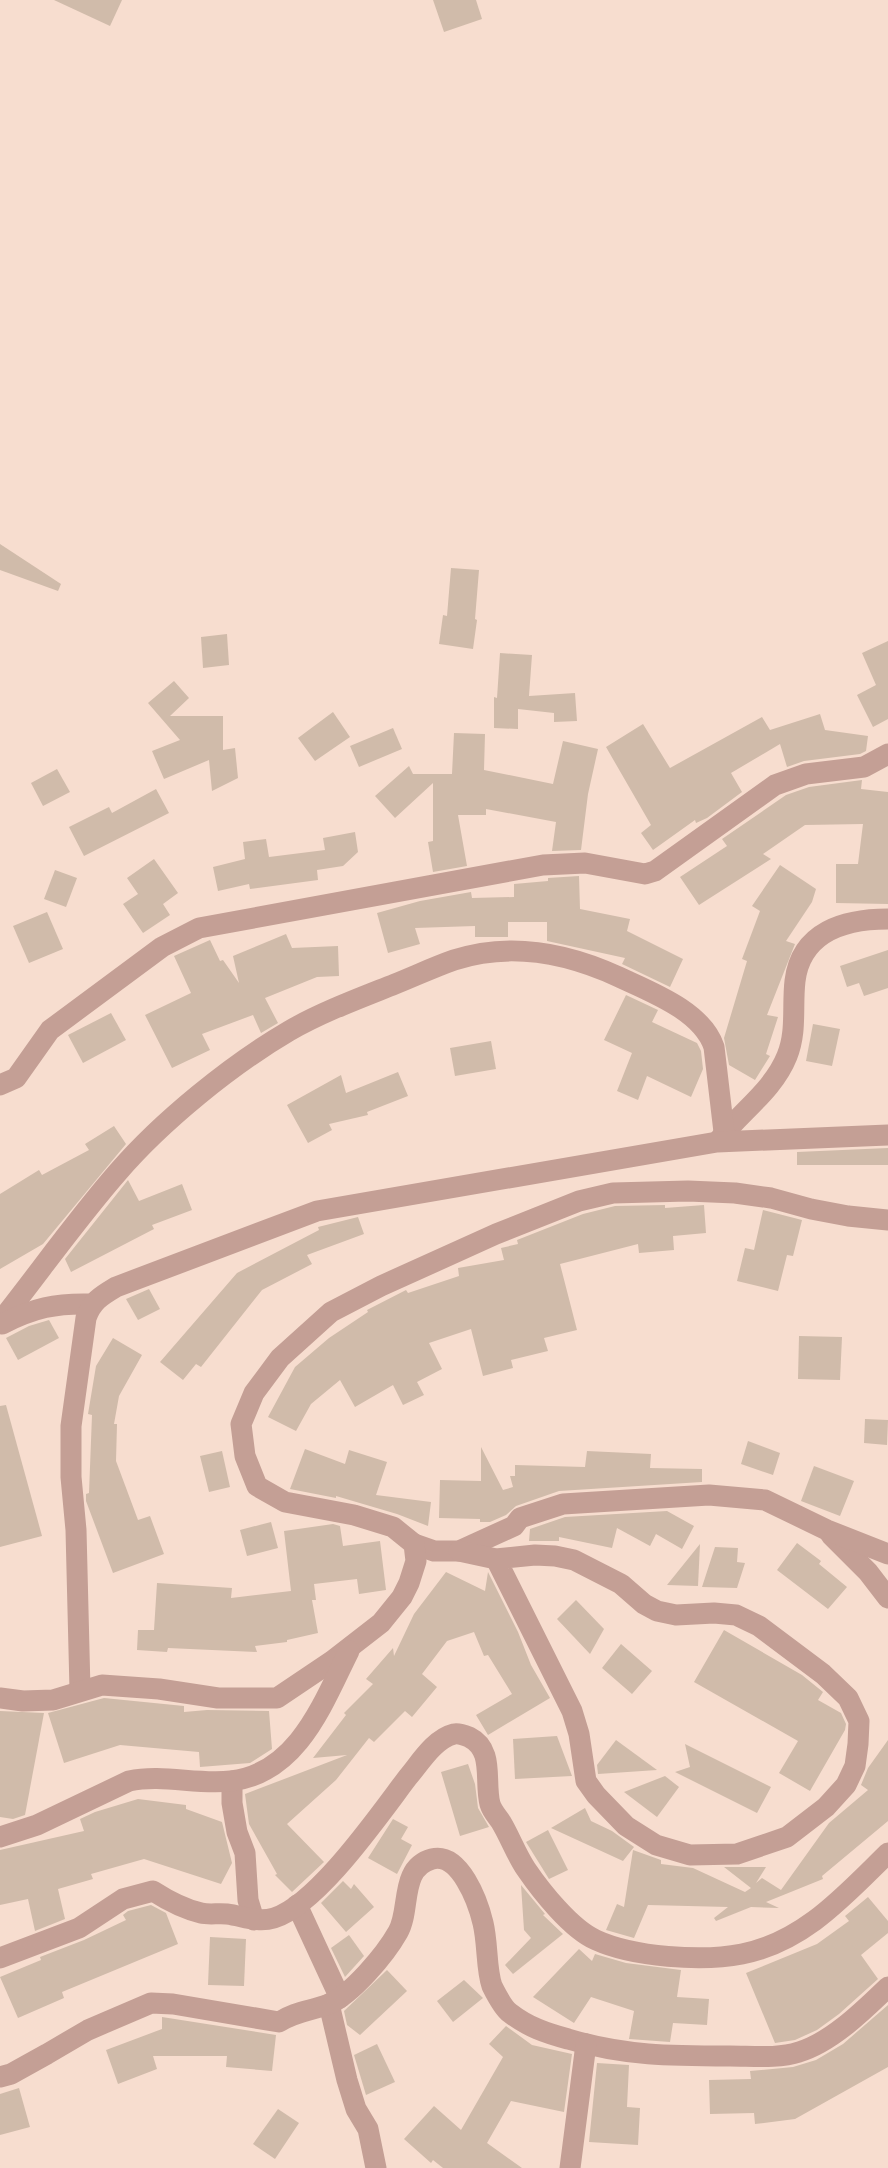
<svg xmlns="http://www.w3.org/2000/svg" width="888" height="2168" font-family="Karla,sans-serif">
  <rect width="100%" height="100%" fill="#f7ddcf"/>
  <!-- building -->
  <g fill="#d0bbaa">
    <polygon points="54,0 122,0 110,26"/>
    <polygon points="433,0 476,0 482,19 444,32"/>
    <polygon points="0,544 61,584 58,591 0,570"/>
    <polygon points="451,568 479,570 475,619 477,620 473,649 439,644 443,615 447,616"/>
    <polygon points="227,634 229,665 203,668 201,637"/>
    <polygon points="888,641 888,719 873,727 857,695 876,685 862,653"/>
    <polygon points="500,653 532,655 529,696 575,693 577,721 554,722 554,713 518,709 518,729 494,728 494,697 497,698"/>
    <polygon points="174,681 189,698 170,716 223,716 223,750 235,748 238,778 212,791 209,760 164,779 152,751 180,740 148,703"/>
    <polygon points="333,712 350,737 315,761 298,738"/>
    <polygon points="820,714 825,730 868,736 866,751 860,754 804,761 787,767 780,744 731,773 742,792 707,818 696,823 695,820 653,850 641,833 651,825 606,747 643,724 670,768 762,717 770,730"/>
    <polygon points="393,728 402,749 359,767 350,746"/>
    <polygon points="454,733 485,734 484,770 553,784 563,741 598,749 588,794 581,850 552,851 556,822 486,809 486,815 458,815 467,866 433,872 428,842 433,841 433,783 395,818 375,796 409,766 413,774 452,774"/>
    <polygon points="57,769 70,792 43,806 31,783"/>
    <polygon points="862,780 861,789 888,792 888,904 836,903 836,864 858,864 863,824 805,825 763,854 771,859 699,905 680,877 727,846 722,839 786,795 809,787"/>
    <polygon points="156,789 169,813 84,856 69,827 109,807 112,813"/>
    <polygon points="355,832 358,852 343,866 317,870 318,880 250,889 249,884 218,891 213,867 245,859 243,842 266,839 269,857 325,850 323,838"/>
    <polygon points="154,859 178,893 163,904 170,915 143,933 123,904 138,894 127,878"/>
    <polygon points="780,865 816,889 812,902 786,941 795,944 767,1015 778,1017 766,1054 770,1056 755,1080 729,1065 724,1038 747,961 742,959 760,911 752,906"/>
    <polygon points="55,870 77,878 66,907 44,899"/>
    <polygon points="579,876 580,909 630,919 627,931 683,959 670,987 622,964 625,958 547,941 547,922 508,922 508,937 475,937 475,926 415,928 420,944 388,953 377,913 420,901 471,892 472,898 514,897 514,884 548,881 548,878"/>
    <polygon points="47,912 63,949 29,963 13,926"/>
    <polygon points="286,934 292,948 338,946 339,976 317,977 265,998 278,1023 261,1033 253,1015 202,1034 210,1050 172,1068 145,1015 191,993 174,956 210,940 220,961 223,960 239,983 233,956"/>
    <polygon points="888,950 888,988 864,996 859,983 847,987 840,966"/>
    <polygon points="626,995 658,1010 652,1022 697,1043 701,1051 703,1069 691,1097 647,1076 638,1100 617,1091 632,1053 604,1040"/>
    <polygon points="111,1013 126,1040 83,1063 68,1035"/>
    <polygon points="813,1024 840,1029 832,1066 806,1061"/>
    <polygon points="491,1041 496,1069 455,1076 450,1048"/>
    <polygon points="398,1072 408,1096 367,1112 368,1115 329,1124 332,1130 308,1143 287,1105 341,1075 346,1093"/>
    <polygon points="114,1126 126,1144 43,1244 0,1269 0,1194 39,1170 42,1175 89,1150 85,1144"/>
    <polygon points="888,1148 888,1165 797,1165 797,1152"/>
    <polygon points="128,1180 139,1201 182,1184 192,1210 152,1225 154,1229 71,1272 65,1259"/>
    <polygon points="665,1205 665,1208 704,1205 706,1233 673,1236 674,1250 639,1253 638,1244 560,1264 577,1330 544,1338 548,1351 511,1360 513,1368 483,1376 471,1329 429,1343 442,1369 417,1382 424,1395 403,1405 393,1385 355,1407 340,1380 311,1404 296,1431 268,1417 295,1367 329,1338 368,1312 367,1310 406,1290 408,1293 459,1276 458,1268 504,1260 501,1248 518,1244 517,1240 583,1214 615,1206"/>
    <polygon points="763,1210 802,1220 793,1256 787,1255 778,1291 737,1281 745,1248 754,1250"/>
    <polygon points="358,1217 364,1234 307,1255 312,1264 262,1290 201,1367 196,1364 183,1380 160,1362 237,1273 319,1230 318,1227"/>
    <polygon points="149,1289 160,1309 138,1320 126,1299"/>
    <polygon points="49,1320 59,1338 18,1360 6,1338 29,1326"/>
    <polygon points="799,1336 842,1337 840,1380 798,1379"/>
    <polygon points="113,1338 142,1355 119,1396 114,1424 117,1424 116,1461 138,1520 150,1516 164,1554 113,1573 86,1501 86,1494 89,1493 92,1415 88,1414 96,1366"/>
    <polygon points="6,1405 42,1536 0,1547 0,1406"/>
    <polygon points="865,1419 888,1420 887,1445 864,1443"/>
    <polygon points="748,1441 780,1453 773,1475 741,1464"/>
    <polygon points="481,1447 503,1490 513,1487 510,1476 515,1476 515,1465 585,1467 587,1451 651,1454 650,1468 702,1469 702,1482 559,1491 516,1506 506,1515 490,1522 480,1522 480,1519 439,1518 440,1480 481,1481"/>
    <polygon points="305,1449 345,1464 349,1450 387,1462 376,1495 431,1502 428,1526 397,1514 336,1496 336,1498 290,1489"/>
    <polygon points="222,1451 230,1487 209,1492 200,1456"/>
    <polygon points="814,1466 854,1481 840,1516 801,1501"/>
    <polygon points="667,1511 694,1526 682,1549 656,1534 650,1546 617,1528 612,1548 559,1537 559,1541 529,1541 530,1529 565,1517"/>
    <polygon points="271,1522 278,1548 247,1556 240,1530"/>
    <polygon points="333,1524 340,1526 343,1546 380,1541 386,1590 359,1594 357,1579 314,1584 316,1600 312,1600 318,1633 287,1640 287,1642 255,1646 257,1652 168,1648 167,1652 137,1650 138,1630 154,1630 157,1583 232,1588 231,1598 291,1591 284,1531"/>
    <polygon points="797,1543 821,1561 819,1564 847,1587 828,1609 777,1570"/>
    <polygon points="700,1544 698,1586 667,1585"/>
    <polygon points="715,1547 738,1548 737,1562 745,1563 737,1588 702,1587"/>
    <polygon points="446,1572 485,1591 488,1572 518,1632 531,1665 550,1698 488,1735 476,1715 512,1694 488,1655 484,1656 474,1632 447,1641 422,1674 437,1687 412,1717 405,1711 374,1742 369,1738 336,1780 287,1824 324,1862 292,1892 275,1875 277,1874 249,1824 245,1794 347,1755 313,1758 346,1715 344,1713 373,1684 366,1679 393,1648 394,1656 414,1614"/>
    <polygon points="576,1600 604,1629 590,1654 557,1619"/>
    <polygon points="724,1630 802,1675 823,1692 818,1700 841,1713 846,1724 845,1730 810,1791 779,1773 798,1741 694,1682"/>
    <polygon points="621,1644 652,1671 632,1694 602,1668"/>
    <polygon points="104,1698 184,1706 184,1712 207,1710 269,1711 272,1749 250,1763 200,1767 199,1752 120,1745 64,1763 48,1713"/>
    <polygon points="0,1711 44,1713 25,1815 13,1819 0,1817"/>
    <polygon points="557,1736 572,1776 515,1779 513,1739"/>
    <polygon points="616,1740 657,1770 598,1774 597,1765"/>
    <polygon points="888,1740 888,1821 822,1876 823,1879 766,1902 779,1908 751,1907 716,1921 714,1918 728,1907 648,1905 634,1938 606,1930 617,1904 624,1907 633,1850 661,1860 661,1864 693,1868 745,1892 751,1888 724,1867 766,1867 756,1883 762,1878 781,1890 829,1823 868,1790 861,1785 868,1768"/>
    <polygon points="685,1744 771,1787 757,1813 675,1772 690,1767"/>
    <polygon points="468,1764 475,1784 478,1808 489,1827 460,1836 441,1772"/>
    <polygon points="665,1776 679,1787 657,1817 624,1792"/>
    <polygon points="138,1799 186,1805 186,1809 222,1822 232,1863 221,1884 144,1859 91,1874 93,1879 58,1889 65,1919 35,1931 28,1899 0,1905 0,1850 84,1831 80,1819 95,1812"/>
    <polygon points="585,1808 591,1821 612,1831 634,1847 623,1861 551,1828"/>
    <polygon points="393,1819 408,1827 401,1839 412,1845 397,1874 368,1858"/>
    <polygon points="548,1830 568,1870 549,1879 526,1842"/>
    <polygon points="343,1881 351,1889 354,1884 374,1907 346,1932 321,1903"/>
    <polygon points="521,1885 545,1914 543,1915 563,1934 513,1974 505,1965 531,1938 524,1930"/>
    <polygon points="868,1897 888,1921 888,1933 861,1955 878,1979 839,2014 817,2030 795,2040 775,2043 746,1973 817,1944 849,1921 845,1916"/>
    <polygon points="151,1905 166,1913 178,1944 62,1992 64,1998 18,2018 0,1977 41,1960 40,1957 84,1940 126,1920 123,1915 128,1911"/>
    <polygon points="349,1935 364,1956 345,1977 331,1948"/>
    <polygon points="210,1937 246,1939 244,1986 208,1985"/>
    <polygon points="579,1949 592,1961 595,1954 626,1963 681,1970 677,1997 709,1999 707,2025 673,2023 670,2042 629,2039 634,2011 591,1997 574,2023 533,1997"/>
    <polygon points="387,1970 407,1991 360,2035 347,2025 344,2011"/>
    <polygon points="464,1980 483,1998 453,2022 437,2001"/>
    <polygon points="888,2005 888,2067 795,2119 755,2124 754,2113 710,2114 709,2080 751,2079 750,2071 793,2067 816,2060 843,2044"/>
    <polygon points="162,2017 276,2035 272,2071 226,2067 227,2056 153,2056 157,2069 118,2084 106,2050 162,2029"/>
    <polygon points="506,2026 532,2045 572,2054 564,2112 511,2101 487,2143 522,2168 443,2168 433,2160 431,2163 404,2139 434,2106 461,2130 503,2057 489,2044"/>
    <polygon points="377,2044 395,2082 366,2095 354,2055"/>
    <polygon points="597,2063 629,2065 627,2107 640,2108 638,2145 589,2142"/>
    <polygon points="19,2088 30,2127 0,2135 0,2094"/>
    <polygon points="278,2109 299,2123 275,2159 253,2144"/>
  </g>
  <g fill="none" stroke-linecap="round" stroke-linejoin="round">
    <!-- street -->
    <g stroke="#c49f95" stroke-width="21">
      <polyline points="0,1085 16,1078 50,1030 162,947 199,928 543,865 585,863 645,874 655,871 775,785 806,774 864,767 888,754"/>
      <path d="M719,1140C740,1112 773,1091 787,1056C797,1032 792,1006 795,981C801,931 845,919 888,919"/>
      <path d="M0,1322C39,1273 76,1220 118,1172C162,1121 231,1065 289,1031C322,1012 360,998 395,984C415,976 434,967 454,960C509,942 567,953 619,977C651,992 702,1011 714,1047L724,1132"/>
      <path d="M2,1324C34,1308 55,1303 91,1304"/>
      <polyline points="831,1535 868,1572 888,1598"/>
      <polyline points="414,1544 434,1551 459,1551 514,1526 520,1518 563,1504 709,1495 765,1500 827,1530 888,1554"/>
      <polyline points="459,1551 496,1559 535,1555 555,1556 574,1560 621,1584 644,1604 657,1611 676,1615 714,1613 736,1615 759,1626 823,1674 848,1698 859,1721 858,1744 855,1766 846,1785 826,1807 787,1837 737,1854 690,1855 656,1845 626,1826 596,1795 586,1781 579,1734 572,1711 496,1559"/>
      <path d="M80,1690L76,1530L71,1477V1426L86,1318C92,1301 101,1296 116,1287L317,1211L717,1142L888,1135"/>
      <polyline points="0,1698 23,1701 53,1700 102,1685 159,1689 218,1698 277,1698 332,1661 381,1623 402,1597 409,1583 416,1561 414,1544 393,1527 354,1515 285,1502 257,1486 245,1456 241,1424 254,1393 280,1358 331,1312 381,1286 496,1234 579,1201 613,1193 688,1191 735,1193 771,1198 811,1209 848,1216 888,1220"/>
      <polyline points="232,1781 232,1803 237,1832 245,1853 248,1900 254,1920"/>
      <path d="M0,1837L37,1825L129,1781C163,1774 197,1785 231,1781C298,1773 323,1703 349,1651"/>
      <polyline points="297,1905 340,1998"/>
      <path d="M0,1958L79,1928L123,1899L153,1891C167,1900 184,1909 201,1913C209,1915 218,1913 227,1914C243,1916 257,1923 274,1918C318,1904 379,1815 408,1777C420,1763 434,1739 454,1734C459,1733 464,1735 469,1737C495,1750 484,1781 490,1804C492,1811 497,1816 501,1822C510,1837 516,1854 526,1869C541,1891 571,1929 596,1940C633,1957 702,1962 742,1954C804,1942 845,1895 888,1853"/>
      <polyline points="329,2004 347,2080 356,2109 368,2129 376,2168"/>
      <path d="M0,2077L11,2074L47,2054L88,2030L151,2003L173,2004L279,2022C296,2011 311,2011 329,2004C352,1994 385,1955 398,1932C411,1910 399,1868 432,1859C460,1852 478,1902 483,1923C488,1943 486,1969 492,1986C496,1994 503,2008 510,2013C528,2027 546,2033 568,2039C625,2056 671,2056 730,2056C752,2056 778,2059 799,2052C832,2042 864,2010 888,1987"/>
      <polyline points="570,2168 586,2044"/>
    </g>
  </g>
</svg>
